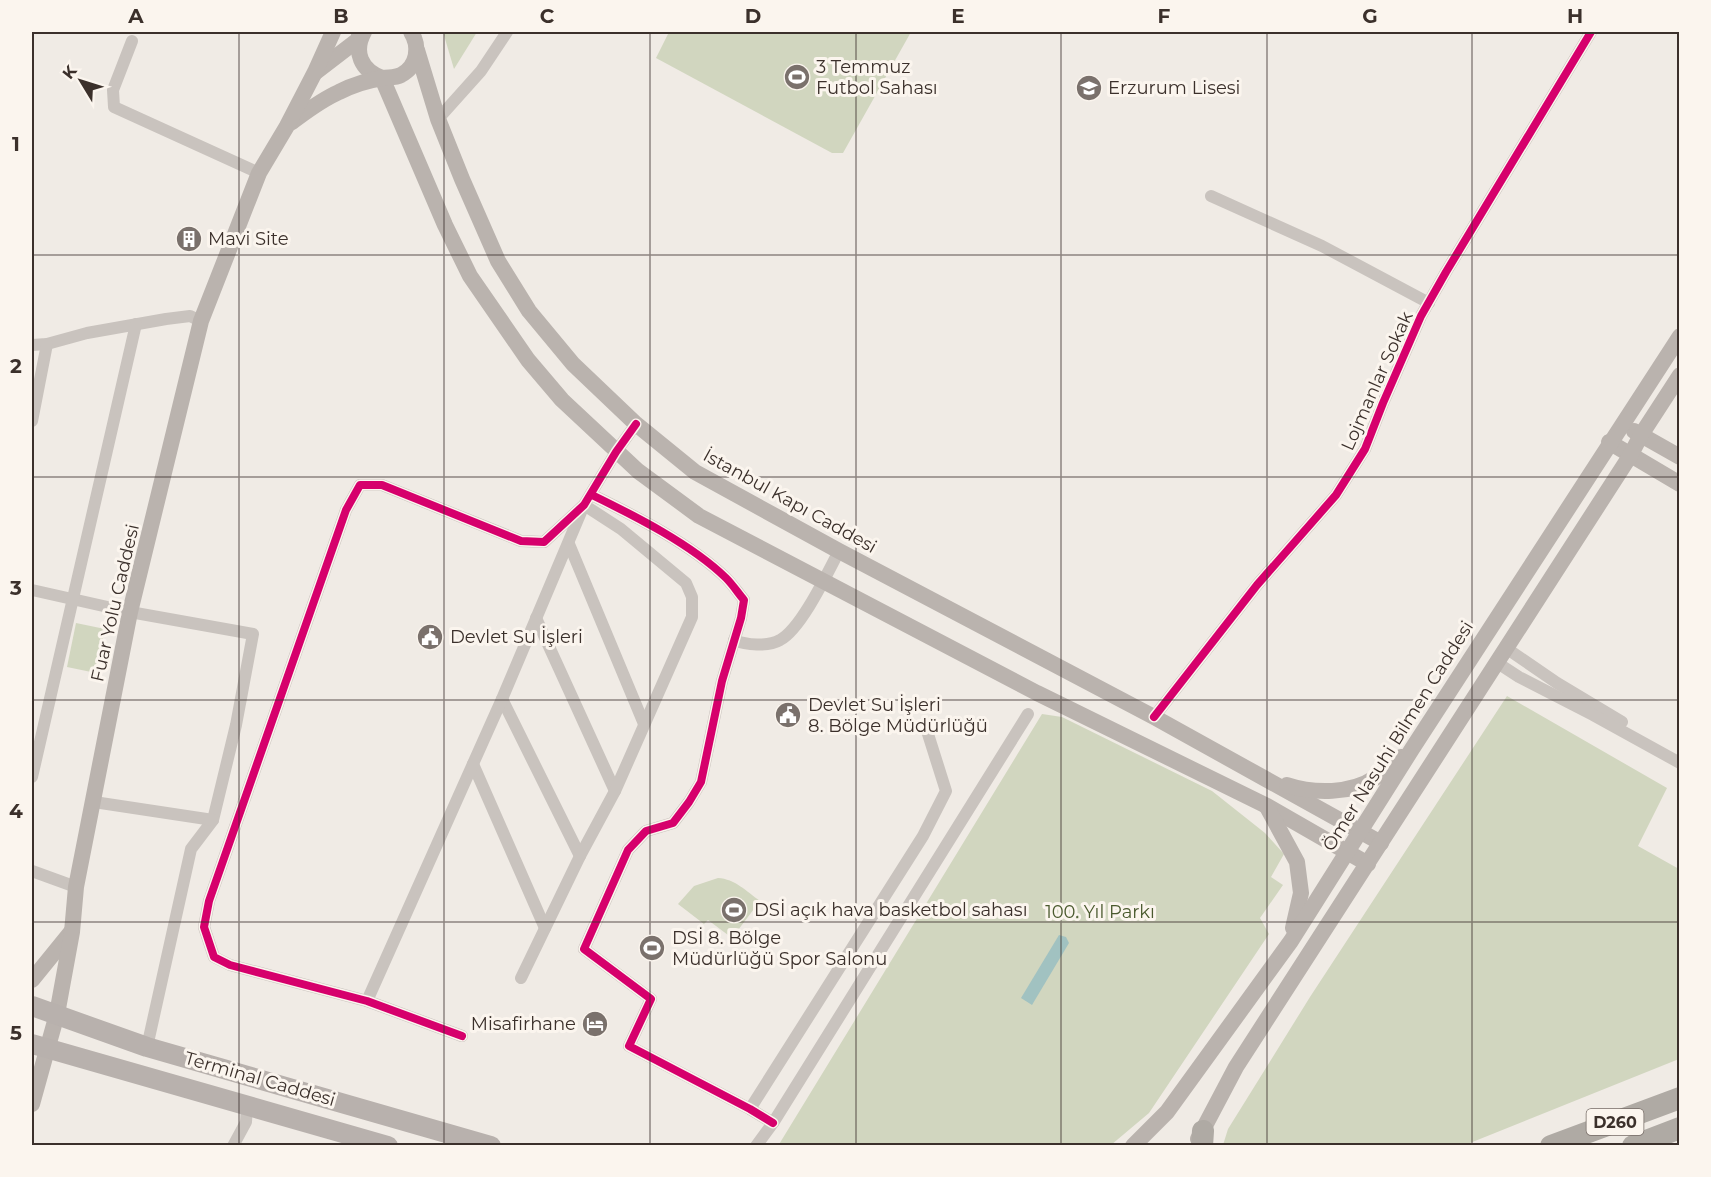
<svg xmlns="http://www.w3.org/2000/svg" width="1711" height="1177" font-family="Montserrat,sans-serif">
  <rect width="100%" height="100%" fill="#f0ebe5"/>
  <!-- green -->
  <g fill="#d1d6bf">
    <polygon points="443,32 477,32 454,69"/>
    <polygon points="669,32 911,32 843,153 832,153 656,58"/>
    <polygon points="76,623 105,629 96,673 67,667"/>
    <polygon points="1507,696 1667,788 1638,846 1679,869 1679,1059 1465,1145 1223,1145 1228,1129 1310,997"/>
    <polygon points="1042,714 1062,717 1212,791 1265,833 1284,854 1271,877 1283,885 1260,918 1269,934 1149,1113 1111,1145 778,1146"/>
    <path d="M718,878C735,879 746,891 760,901L732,938L708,920L704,924L678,904L694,886Z"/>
  </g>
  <!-- water -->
  <polygon fill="#a1c2c1" points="1059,935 1066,937 1069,943 1032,1005 1021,998"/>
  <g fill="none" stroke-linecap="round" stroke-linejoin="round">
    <!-- street -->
    <g stroke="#c9c3be" stroke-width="12">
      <polyline points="132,41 113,90 114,107 259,173"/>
      <polyline points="438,119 481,71 507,32"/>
      <polyline points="1211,196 1322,246 1429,303"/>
      <polyline points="32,345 47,344 87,333 166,319 190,316 201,321"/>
      <polyline points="32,421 47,344"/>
      <path d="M592,495C635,516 691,544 726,578C733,585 738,593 744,600L741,618L722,681L701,782L689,802L673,823L646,831L628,850L584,949L651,999L629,1046L750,1109L773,1123"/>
      <polyline points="569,544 644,724"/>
      <polyline points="32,590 130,612 253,634 236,725 213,820 191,849 147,1047"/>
      <polyline points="536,618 615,791"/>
      <path d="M734,640C746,645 768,647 780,640C801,629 827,574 839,551"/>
      <polyline points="1506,648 1557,683 1622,722"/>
      <polyline points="1496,662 1519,677 1593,715 1680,763"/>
      <polyline points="502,699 580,856"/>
      <polyline points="1154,717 1257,585 1336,495 1365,449 1383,403 1421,316 1446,272 1591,32"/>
      <polyline points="473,764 545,928"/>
      <polyline points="32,777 136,324"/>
      <polyline points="94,802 213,820"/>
      <polyline points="32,871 76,887"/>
      <polyline points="367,1001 502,699 584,505 621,529 686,583 692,597 692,617 615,791 580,856 521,978"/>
      <polyline points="462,1036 367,1001 230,965 214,957 204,927 209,901 346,510 360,485 382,485 521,541 544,542 584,505 616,452 636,424"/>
      <polyline points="750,1109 923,836 946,791 928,734"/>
      <polyline points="233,1146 246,1122 247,1106"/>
      <polyline points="756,1146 773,1123 1028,714"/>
    </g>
    <!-- secondary -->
    <g stroke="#bab3ae" stroke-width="16">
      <path d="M364,32C353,52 361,70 382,78L445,225L470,276L528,360L562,400L638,471L699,516L1037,693L1267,806L1368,864"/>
      <polyline points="417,50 438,119 462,179 498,261 529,311 573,364 636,424 695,472 839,551 1154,717 1381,843"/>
      <polyline points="316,72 359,39 359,35"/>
      <path d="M292,122C307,111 321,100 339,92C351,86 369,80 383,78C389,77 395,78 401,75C418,66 420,46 411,32"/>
      <polyline points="1634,431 1680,457"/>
      <polyline points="1609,442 1680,484"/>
      <path d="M1287,785C1314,794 1351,794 1375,778C1384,772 1393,764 1401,757"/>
      <polyline points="1267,807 1297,862 1301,893 1293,928"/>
      <polyline points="32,980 71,932"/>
      <polyline points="32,1104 57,1014 72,932 76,887 130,612 201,321 259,173 287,126 315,72 333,32"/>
      <polyline points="1198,1139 1236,1067 1630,456 1641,435 1680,375"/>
      <polyline points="1133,1146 1167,1112 1291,941 1412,749 1680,336"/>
    </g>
    <!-- primary -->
    <g stroke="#b8b1ad" stroke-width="20">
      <polyline points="32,1006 147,1047 491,1146"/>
      <polyline points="32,1044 388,1146"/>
    </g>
    <!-- highway -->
    <g stroke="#afaaa4" stroke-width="22">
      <polyline points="1202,1146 1203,1131"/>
      <polyline points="1551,1146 1680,1098"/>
      <polyline points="1633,1146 1680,1128"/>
    </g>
    <!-- cycleway casing -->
    <g stroke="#fbf5ee" stroke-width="11">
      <g id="cycleway">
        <path d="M592,495C635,516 691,544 726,578C733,585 738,593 744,600L741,618L722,681L701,782L689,802L673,823L646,831L628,850L584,949L651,999L629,1046L750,1109L773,1123"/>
        <polyline points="1154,717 1257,585 1336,495 1365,449 1383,403 1421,316 1446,272 1591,32"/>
        <polyline points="462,1036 367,1001 230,965 214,957 204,927 209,901 346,510 360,485 382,485 521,541 544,542 584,505 616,452 636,424"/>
      </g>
    </g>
    <!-- cycleway -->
    <use href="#cycleway" stroke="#d6006c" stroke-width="8"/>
  </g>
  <!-- grid -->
  <path fill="none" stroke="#3b302b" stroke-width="1.5" stroke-opacity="0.55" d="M239,32V1146M444,32V1146M650,32V1146M856,32V1146M1061,32V1146M1267,32V1146M1472,32V1146M32,255H1680M32,477H1680M32,700H1680M32,922H1680"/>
  <!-- icons -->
  <defs>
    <g id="stadium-disc" transform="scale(1.35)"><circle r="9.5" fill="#7a716c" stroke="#fbf5ee"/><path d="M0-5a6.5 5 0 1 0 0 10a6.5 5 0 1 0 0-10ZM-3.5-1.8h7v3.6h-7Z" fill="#fff"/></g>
    <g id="school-disc" transform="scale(1.35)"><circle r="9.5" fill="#7a716c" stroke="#fbf5ee"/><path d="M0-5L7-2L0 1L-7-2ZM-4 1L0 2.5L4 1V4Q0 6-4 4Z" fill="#fff"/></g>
    <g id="building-disc" transform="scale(1.35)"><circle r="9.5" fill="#7a716c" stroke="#fbf5ee"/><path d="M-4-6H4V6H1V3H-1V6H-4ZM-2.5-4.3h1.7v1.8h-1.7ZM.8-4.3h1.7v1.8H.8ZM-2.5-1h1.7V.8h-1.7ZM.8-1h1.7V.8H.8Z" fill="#fff"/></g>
    <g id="civic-disc" transform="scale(1.35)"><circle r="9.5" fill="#7a716c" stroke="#fbf5ee"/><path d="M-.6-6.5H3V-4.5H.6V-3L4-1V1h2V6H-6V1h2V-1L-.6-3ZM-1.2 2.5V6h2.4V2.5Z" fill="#fff"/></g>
    <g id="hotel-disc" transform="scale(1.35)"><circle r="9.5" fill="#7a716c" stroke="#fbf5ee"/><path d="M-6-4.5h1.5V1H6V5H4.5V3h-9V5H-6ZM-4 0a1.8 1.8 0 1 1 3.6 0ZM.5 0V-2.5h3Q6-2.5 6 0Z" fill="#fff"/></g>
  </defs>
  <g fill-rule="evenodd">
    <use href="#stadium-disc" x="797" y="77"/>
    <use href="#school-disc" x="1089" y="88"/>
    <use href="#building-disc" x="189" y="239"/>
    <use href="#civic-disc" x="430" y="637"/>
    <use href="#civic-disc" x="788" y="715"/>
    <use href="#stadium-disc" x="734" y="910"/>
    <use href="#stadium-disc" x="652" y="948"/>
    <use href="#hotel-disc" x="595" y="1024"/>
  </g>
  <g text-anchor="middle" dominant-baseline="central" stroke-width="6" stroke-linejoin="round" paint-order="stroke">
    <!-- shield labels -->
    <rect fill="#fbf5ee" stroke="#756b66" stroke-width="1.5" x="1586.5" y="1109" width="57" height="26" rx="4.5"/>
    <g font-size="16" font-weight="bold" fill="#3b302b">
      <text x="1615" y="1122">D260</text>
    </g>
    <!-- poi labels -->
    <g font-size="18" fill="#3b302b" stroke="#fbf5ee" text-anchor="start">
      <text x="816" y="67">3 Temmuz<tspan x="816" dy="21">Futbol Sahası</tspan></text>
      <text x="1108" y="88">Erzurum Lisesi</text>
      <text x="208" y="239">Mavi Site</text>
      <text x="450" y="637">Devlet Su İşleri</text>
      <text x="808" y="705">Devlet Su İşleri<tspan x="808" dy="21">8. Bölge Müdürlüğü</tspan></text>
      <text x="754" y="910">DSİ açık hava basketbol sahası</text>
      <text x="672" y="938">DSİ 8. Bölge<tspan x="672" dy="21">Müdürlüğü Spor Salonu</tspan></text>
      <text x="576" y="1024" text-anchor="end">Misafirhane</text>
    </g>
    <!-- street labels -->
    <g font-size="18" fill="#3b302b" stroke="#fbf5ee">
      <text transform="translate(1377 381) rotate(-66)">Lojmanlar Sokak</text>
      <text transform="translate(790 501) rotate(29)">İstanbul Kapı Caddesi</text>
      <text transform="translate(115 603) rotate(-77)">Fuar Yolu Caddesi</text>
      <text transform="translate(1398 736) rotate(-58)">Ömer Nasuhi Bilmen Caddesi</text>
      <text transform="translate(260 1079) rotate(16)">Terminal Caddesi</text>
    </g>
    <!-- park labels -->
    <g font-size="18" fill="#4a5a2e" stroke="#fbf5ee">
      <text x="1100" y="912">100. Yıl Parkı</text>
    </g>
  </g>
  <!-- border -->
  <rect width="1711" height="1177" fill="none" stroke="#fbf5ee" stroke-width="66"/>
  <!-- north arrow -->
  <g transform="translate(81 81) rotate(308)" stroke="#fbf5ee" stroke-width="4.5" paint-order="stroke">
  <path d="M0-4.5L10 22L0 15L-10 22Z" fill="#3b302b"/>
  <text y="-9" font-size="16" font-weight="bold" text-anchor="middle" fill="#3b302b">K</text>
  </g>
  <rect x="33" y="33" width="1645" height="1111" fill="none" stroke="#3b302b" stroke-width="2"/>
  <g font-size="20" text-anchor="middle" font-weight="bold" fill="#3b302b">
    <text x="136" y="23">A</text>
    <text x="341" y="23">B</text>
    <text x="547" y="23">C</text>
    <text x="753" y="23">D</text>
    <text x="958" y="23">E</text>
    <text x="1164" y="23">F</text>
    <text x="1370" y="23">G</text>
    <text x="1575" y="23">H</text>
    <text x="16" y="151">1</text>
    <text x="16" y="373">2</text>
    <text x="16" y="595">3</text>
    <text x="16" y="818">4</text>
    <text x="16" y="1040">5</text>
  </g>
</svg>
